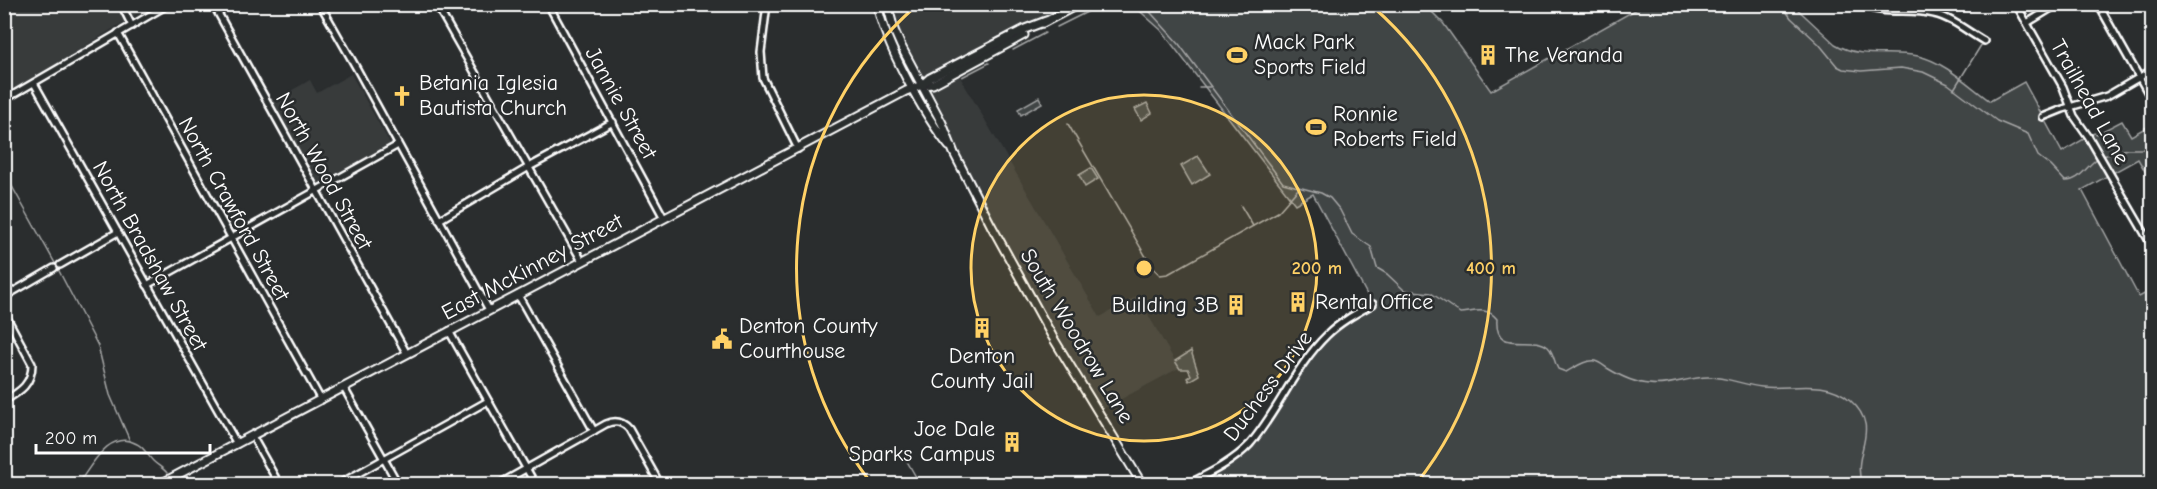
<svg xmlns="http://www.w3.org/2000/svg" width="2157" height="489" font-family="'Comic Neue',sans-serif">
  <rect width="100%" height="100%" fill="#2a2d2e"/>
  <filter id="ink" filterUnits="userSpaceOnUse"><feTurbulence type="fractalNoise" baseFrequency=".0167" numOctaves="2"/><feDisplacementMap in="SourceGraphic" scale="12" xChannelSelector="R" yChannelSelector="G"/><feConvolveMatrix kernelMatrix="1 2 1 2 8 2 1 2 1" color-interpolation-filters="sRGB"/></filter>
  <g filter="url(#ink)">
    <!-- built -->
    <g fill="#373a3b">
      <polygon points="5,5 151,5 5,96"/>
      <polygon points="910,5 1079,5 957,72 1100,317 1137,296 1179,368 1099,411 1069,364 896,56 881,19"/>
      <polygon points="351,74 391,145 317,186 271,102 310,80 317,93"/>
    </g>
    <!-- green -->
    <g fill="#414445" stroke="#a0a2a2" stroke-width="1.5">
      <path d="M1133,5H1425L1443,23L1491,91L1644,5H1793L1835,44C1862,60 1890,50 1918,56C1945,62 1968,85 1990,101L2024,82L2062,152L2094,133L2097,134L2122,121L2131,136L2152,124V183L2138,159L2082,190L2139,297L2152,290V484H1188L1212,472L1249,444L1311,352L1328,333L1372,304L1313,194L1295,204L1161,30Z"/>
      <polygon points="1039,97 1042,103 1021,115 1018,109"/>
      <polygon points="1147,103 1152,113 1141,120 1135,109"/>
      <polygon points="1198,156 1210,174 1192,185 1181,166"/>
      <polygon points="1091,168 1098,179 1085,187 1079,175"/>
      <polygon points="1191,351 1199,375 1189,381 1187,378 1191,375 1188,369 1180,369 1175,361"/>
    </g>
    <g fill="none" stroke-linecap="round" stroke-linejoin="round">
      <!-- stream -->
      <g stroke="#a6a7a7" stroke-width="1.5">
        <path d="M1143,4L1179,44L1283,183L1321,193L1330,198L1340,210L1352,234L1371,247L1377,268L1387,274L1404,290L1431,293L1460,313C1474,312 1487,306 1497,319C1494,356 1531,333 1548,347C1554,353 1554,362 1558,369L1566,372C1574,368 1586,359 1595,361C1599,362 1604,366 1607,368C1620,376 1634,383 1649,384C1669,387 1688,377 1708,377C1727,377 1743,385 1762,387C1790,390 1826,378 1850,400C1884,430 1850,452 1862,484"/>
        <path d="M1781,4L1791,18L1819,44L1837,66L1843,69L1861,71L1901,68L1923,72L1948,84L1997,121L2028,134L2038,156L2051,166L2065,181C2080,182 2086,166 2098,158"/>
        <polyline points="1057,27 1103,4"/>
        <polyline points="1013,50 1045,33"/>
        <polyline points="962,77 989,63"/>
        <polyline points="1199,87 1210,87"/>
        <polyline points="1954,89 1983,42"/>
        <polyline points="1068,124 1152,267 1160,275 1168,274 1278,212 1299,188"/>
        <polyline points="2103,156 2127,149 2152,149"/>
        <polyline points="4,172 56,265"/>
        <polyline points="1241,206 1253,226"/>
        <polyline points="58,269 98,346 110,395 130,441"/>
        <polyline points="904,456 920,484"/>
        <path d="M78,484C91,467 109,428 137,444C144,447 147,455 153,461C157,465 163,468 167,473"/>
      </g>
      <!-- street casing -->
      <g stroke="#fff" stroke-width="10">
        <g id="street">
          <polyline points="121,4 132,26"/>
          <polyline points="213,4 407,354"/>
          <polyline points="320,4 357,69 489,310"/>
          <polyline points="436,4 582,261"/>
          <polyline points="548,4 664,218"/>
          <polyline points="767,4 761,52 763,78 798,149"/>
          <path d="M1860,4C1883,16 1909,7 1934,14C1952,18 1968,32 1984,41"/>
          <polyline points="2016,4 2063,87 2074,116 2088,136 2152,246"/>
          <polyline points="2098,4 2152,100"/>
          <polyline points="2027,23 2058,4"/>
          <polyline points="118,33 321,400"/>
          <polyline points="34,83 237,444"/>
          <polyline points="4,100 169,4"/>
          <polyline points="2043,117 2063,109 2107,96 2152,70"/>
          <polyline points="439,220 529,167 613,122"/>
          <polyline points="60,265 118,232"/>
          <polyline points="147,285 398,145"/>
          <polyline points="518,295 594,431"/>
          <polyline points="4,297 54,268"/>
          <path d="M4,312L32,364C32,384 21,391 4,401"/>
          <polyline points="449,331 535,484"/>
          <polyline points="344,388 398,484"/>
          <polyline points="252,436 279,484"/>
          <polyline points="339,484 488,401"/>
          <path d="M499,484L606,424C615,420 622,421 629,429L660,484"/>
          <path d="M1188,484C1210,473 1233,462 1250,444C1279,410 1295,366 1327,335C1340,322 1357,313 1373,304"/>
        </g>
      </g>
      <!-- secondary casing -->
      <g stroke="#fff" stroke-width="11">
        <g id="secondary">
          <path d="M877,4C885,44 924,115 949,146"/>
          <polyline points="887,4 894,30 901,46 942,123 954,153 991,225 1052,336 1142,484"/>
          <polyline points="1043,23 1079,4"/>
          <polyline points="922,85 933,84 1024,35"/>
          <polyline points="160,484 906,91 922,85 930,78 1025,29 1046,21"/>
        </g>
      </g>
      <!-- street -->
      <use href="#street" stroke="#2a2d2e" stroke-width="5"/>
      <!-- secondary -->
      <use href="#secondary" stroke="#2a2d2e" stroke-width="7"/>
    </g>
  </g>
  <!-- distance rings -->
  <circle cx="1144" cy="268" r="173" fill="#ffd166" fill-opacity=".12"/>
  <g fill="none" stroke="#ffd166" stroke-width="3">
    <circle cx="1144" cy="268" r="173"/>
    <path d="M872 484A347 347 0 0 1 916 6M1372 6A347 347 0 0 1 1416 484"/>
  </g>
  <!-- icons -->
  <defs>
    <g id="stadium-bare" transform="scale(1.62)"><path d="M0-5a6.5 5 0 1 0 0 10a6.5 5 0 1 0 0-10ZM-3.5-1.8h7v3.6h-7Z" fill="#ffd166" stroke="#2a2d2e" stroke-width="2.5" paint-order="stroke"/></g>
    <g id="building-bare" transform="scale(1.62)"><path d="M-4-6H4V6H1V3H-1V6H-4ZM-2.5-4.3h1.7v1.8h-1.7ZM.8-4.3h1.7v1.8H.8ZM-2.5-1h1.7V.8h-1.7ZM.8-1h1.7V.8H.8Z" fill="#ffd166" stroke="#2a2d2e" stroke-width="2.5" paint-order="stroke"/></g>
    <g id="church-bare" transform="scale(1.62)"><path d="M-1.2-6h2.4v3.5h3.3v2.4h-3.3V6h-2.4V-.1h-3.3v-2.4h3.3Z" fill="#ffd166" stroke="#2a2d2e" stroke-width="2.5" paint-order="stroke"/></g>
    <g id="civic-bare" transform="scale(1.62)"><path d="M-.6-6.5H3V-4.5H.6V-3L4-1V1h2V6H-6V1h2V-1L-.6-3ZM-1.2 2.5V6h2.4V2.5Z" fill="#ffd166" stroke="#2a2d2e" stroke-width="2.5" paint-order="stroke"/></g>
  </defs>
  <g fill-rule="evenodd">
    <use href="#stadium-bare" x="1237" y="55"/>
    <use href="#building-bare" x="1488" y="55"/>
    <use href="#church-bare" x="402" y="96"/>
    <use href="#stadium-bare" x="1316" y="127"/>
    <use href="#building-bare" x="1298" y="302"/>
    <use href="#building-bare" x="1236" y="305"/>
    <use href="#building-bare" x="982" y="328"/>
    <use href="#civic-bare" x="722" y="339"/>
    <use href="#building-bare" x="1012" y="442"/>
  </g>
  <g text-anchor="middle" dominant-baseline="central" stroke-width="5" stroke-linejoin="round" paint-order="stroke">
    <!-- poi labels -->
    <g font-size="22" fill="#fff" stroke="#2a2d2e" text-anchor="start">
      <text x="1254" y="42">Mack Park<tspan x="1254" dy="25">Sports Field</tspan></text>
      <text x="1505" y="55">The Veranda</text>
      <text x="419" y="83">Betania Iglesia<tspan x="419" dy="25">Bautista Church</tspan></text>
      <text x="1333" y="114">Ronnie<tspan x="1333" dy="25">Roberts Field</tspan></text>
      <text x="1315" y="302">Rental Office</text>
      <text x="1219" y="305" text-anchor="end">Building 3B</text>
      <text x="739" y="326">Denton County<tspan x="739" dy="25">Courthouse</tspan></text>
      <text x="982" y="356" text-anchor="middle">Denton<tspan x="982" dy="25">County Jail</tspan></text>
      <text x="995" y="429" text-anchor="end">Joe Dale<tspan x="995" dy="25">Sparks Campus</tspan></text>
    </g>
    <!-- street labels -->
    <g font-size="22" fill="#fff" stroke="#2a2d2e">
      <text transform="translate(2090 102) rotate(61)">Trailhead Lane</text>
      <text transform="translate(621 103) rotate(61)">Jannie Street</text>
      <text transform="translate(324 171) rotate(61)">North Wood Street</text>
      <text transform="translate(234 209) rotate(61)">North Crawford Street</text>
      <text transform="translate(150 256) rotate(61)">North Bradshaw Street</text>
      <text transform="translate(532 267) rotate(-28)">East McKinney Street</text>
      <text transform="translate(1077 336) rotate(59)">South Woodrow Lane</text>
      <text transform="translate(1268 386) rotate(-53)">Duchess Drive</text>
    </g>
  </g>
  <circle cx="1144" cy="268" r="9" fill="#ffd166" stroke="#2a2d2e" stroke-width="3"/>
  <g font-size="18" text-anchor="middle" font-weight="bold" fill="#ffd166" stroke="#2a2d2e" stroke-width="5" stroke-linejoin="round" paint-order="stroke">
    <text x="1317" y="274">200 m</text>
    <text x="1491" y="274">400 m</text>
  </g>
  <!-- margin -->
  <rect width="2157" height="489" fill="none" stroke="#2a2d2e" stroke-width="24"/>
  <rect x="12" y="12" width="2133" height="465" fill="none" stroke="#fff" stroke-width="2" filter="url(#ink)"/>
  <!-- scale -->
  <path d="M36 444v9h174v-9" fill="none" stroke="#ffffff" stroke-width="3"/>
  <text x="45" y="444" font-size="18" fill="#ffffff" stroke="#2a2d2e" stroke-width="4.5" paint-order="stroke">200 m</text>
</svg>
